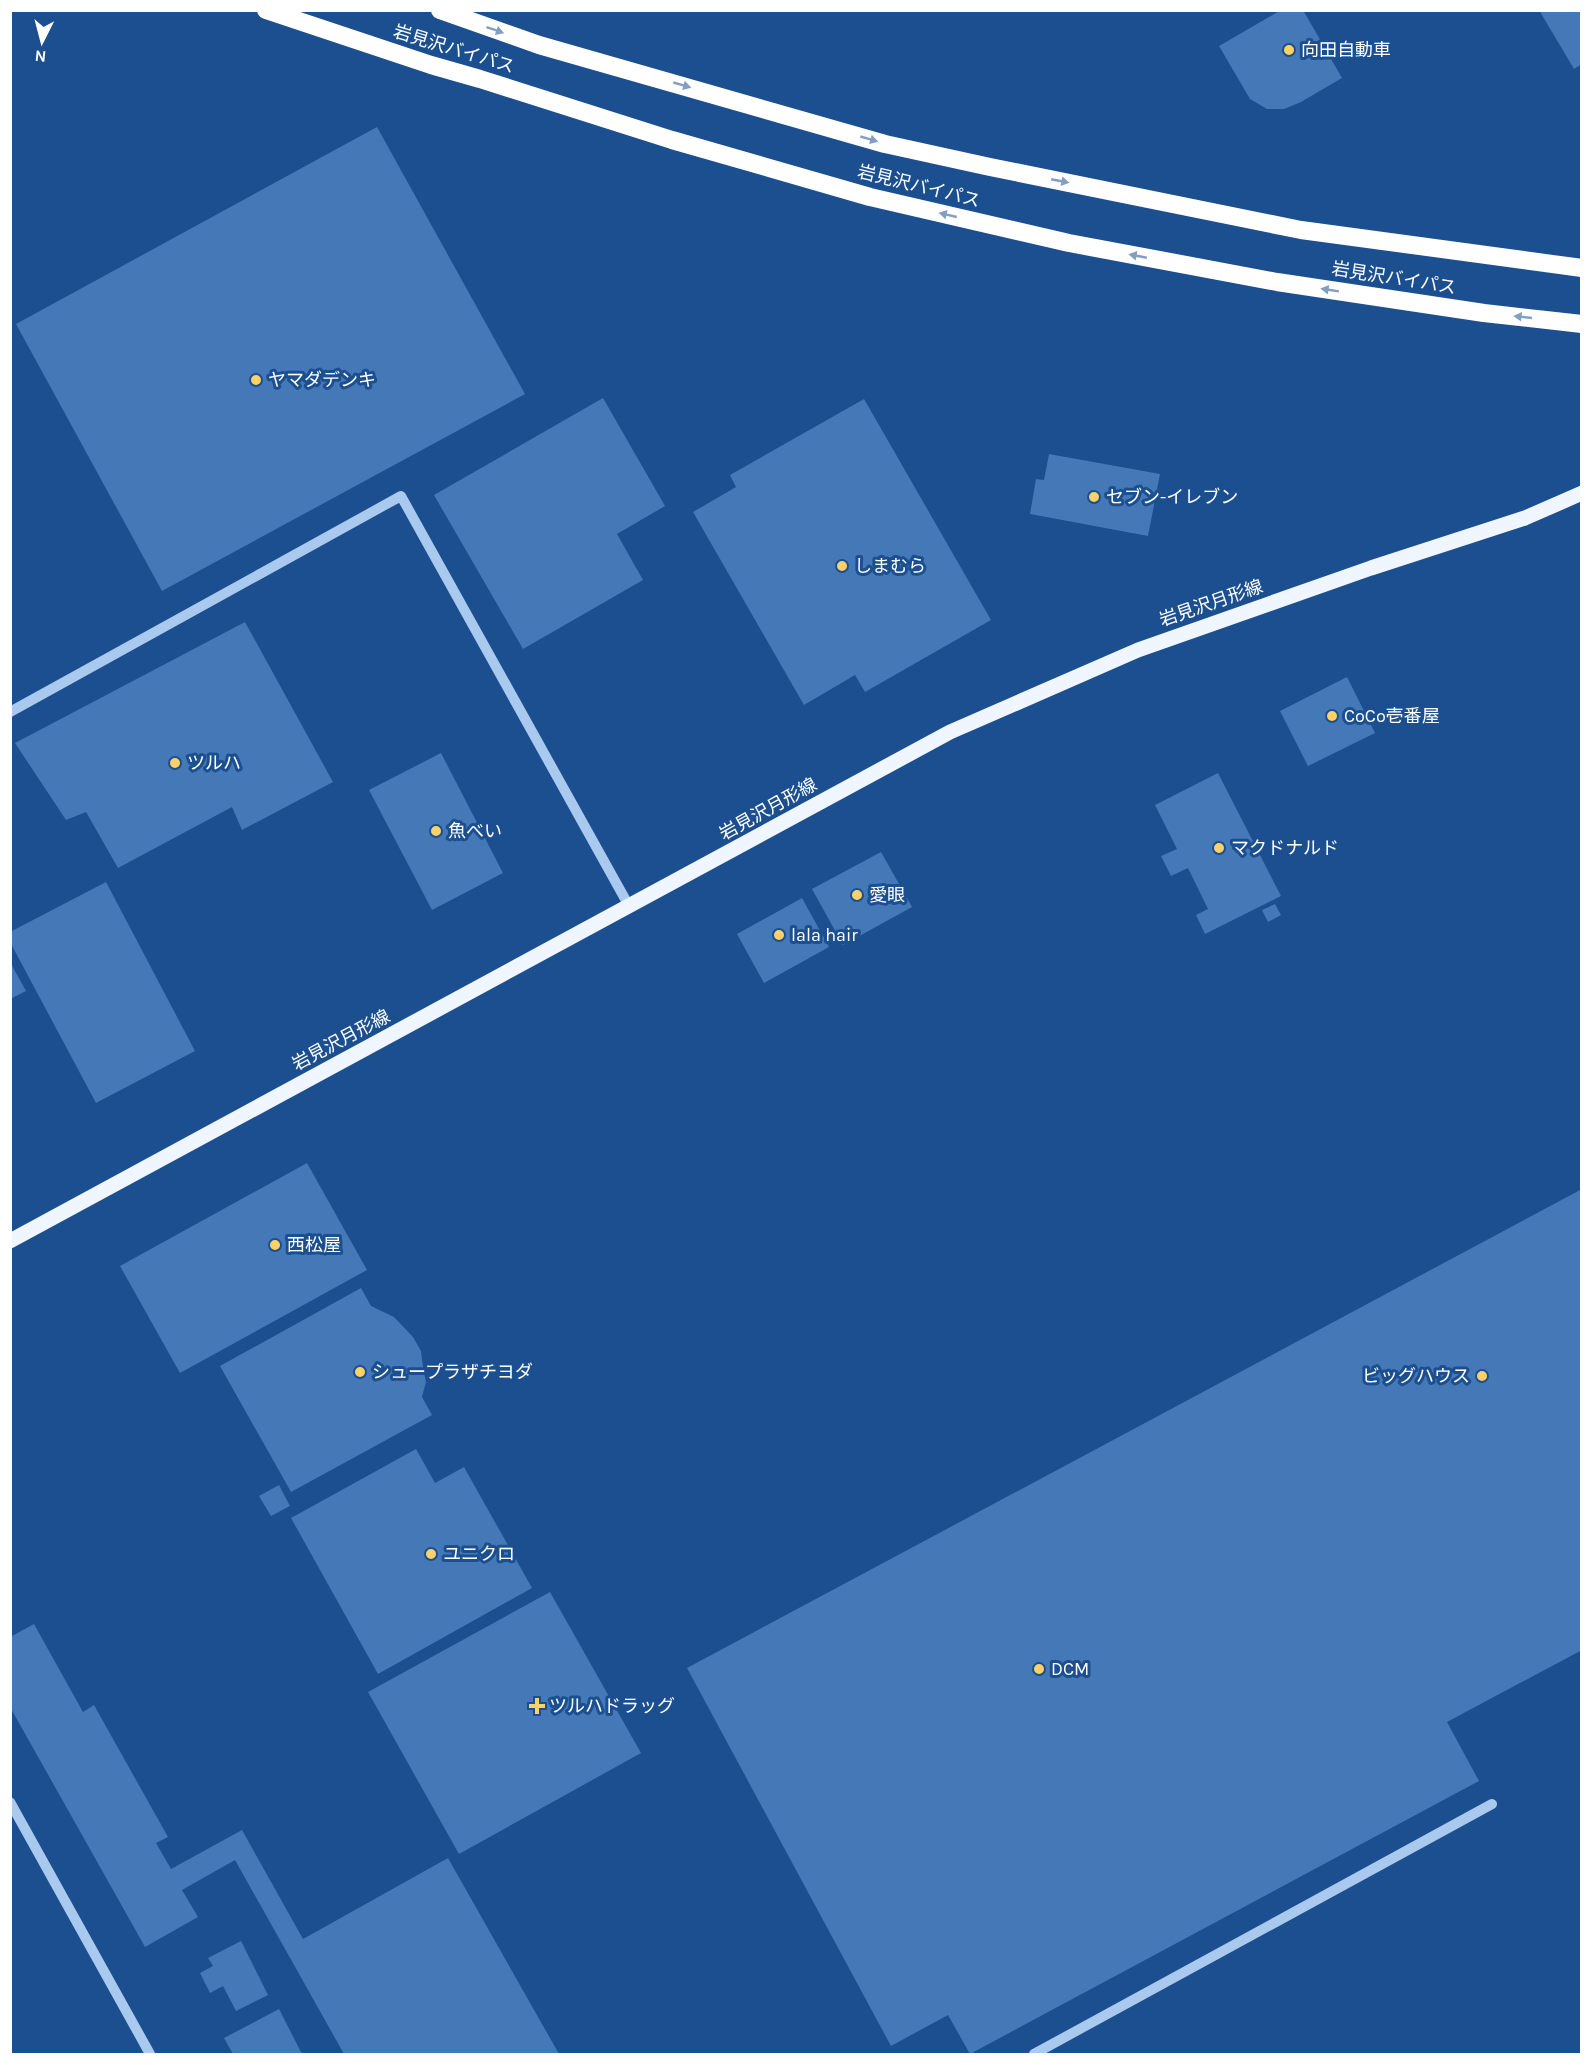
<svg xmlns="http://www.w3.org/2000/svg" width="1592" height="2065" font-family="Karla,'Noto Sans JP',sans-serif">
  <rect width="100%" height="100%" fill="#1b4f8f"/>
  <!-- building -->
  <g fill="#4478b7">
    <polygon points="1281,10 1303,10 1342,78 1301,102 1284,109 1267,109 1250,99 1219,46"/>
    <polygon points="1539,10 1582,10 1582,64 1574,69"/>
    <polygon points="377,127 525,394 162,591 16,324"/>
    <polygon points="603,398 665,506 617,534 643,580 523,649 434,495"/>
    <polygon points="864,399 991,620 865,692 855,675 804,705 693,512 736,487 730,475"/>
    <polygon points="1049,454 1160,474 1148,536 1030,514 1036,479 1044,480"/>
    <polygon points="245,622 333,782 242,830 232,807 118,868 86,812 66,820 15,743"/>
    <polygon points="1347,677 1375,733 1308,766 1280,711"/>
    <polygon points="441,753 503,873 432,910 369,790"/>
    <polygon points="1218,773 1281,896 1205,934 1196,915 1208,909 1188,868 1171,876 1161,856 1177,849 1155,805"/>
    <polygon points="881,852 912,907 843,945 812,889"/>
    <polygon points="106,882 195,1051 96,1103 10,942 10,932"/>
    <polygon points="802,898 829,947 764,983 737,934"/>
    <polygon points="1275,904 1281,915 1268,922 1262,910"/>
    <polygon points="10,962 26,991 10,999"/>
    <polygon points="307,1163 367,1270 180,1373 120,1266"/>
    <polygon points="1582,1189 1582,1650 1447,1722 1479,1781 970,2054 948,2015 891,2046 687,1668"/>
    <polygon points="361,1288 371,1306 394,1317 413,1337 421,1351 423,1367 426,1382 422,1397 432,1415 291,1492 220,1366"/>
    <polygon points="416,1449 435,1483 464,1467 532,1588 378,1674 291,1518"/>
    <polygon points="279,1485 290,1506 271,1516 259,1496"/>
    <polygon points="550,1592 641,1753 459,1854 368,1692"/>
    <polygon points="34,1624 83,1712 94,1705 168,1837 156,1843 171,1869 242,1830 303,1939 448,1858 559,2054 344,2054 235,1860 182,1890 198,1917 145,1947 10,1707 10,1637"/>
    <polygon points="241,1941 268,1995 236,2011 223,1986 210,1993 200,1973 213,1966 208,1958"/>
    <polygon points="279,2009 302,2054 233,2054 224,2038"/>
  </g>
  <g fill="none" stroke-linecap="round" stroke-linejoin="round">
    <!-- minor -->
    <g stroke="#a9c9ee" stroke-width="10">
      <polyline points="10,712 401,496 629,906"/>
      <polyline points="10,1802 150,2054"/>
      <polyline points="1034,2054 1492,1804"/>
    </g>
    <!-- major -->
    <polyline stroke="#f0f6ff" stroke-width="15" points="10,1241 950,732 1138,650 1371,568 1525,518 1582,493"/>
    <!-- highway -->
    <g stroke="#fff" stroke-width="18">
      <polyline points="266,10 431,65 480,79 672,140 870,197 1069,243 1277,282 1484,313 1582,324"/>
      <polyline points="440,10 539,45 885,144 990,167 1301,230 1582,268"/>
    </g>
  </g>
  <!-- one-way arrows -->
  <defs><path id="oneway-solid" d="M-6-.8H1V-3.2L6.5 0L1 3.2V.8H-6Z" transform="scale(1.5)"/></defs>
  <g fill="#829ec1">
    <use href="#oneway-solid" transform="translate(495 30) rotate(19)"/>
    <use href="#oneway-solid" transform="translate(682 85) rotate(16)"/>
    <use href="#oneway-solid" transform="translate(869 139) rotate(16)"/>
    <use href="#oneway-solid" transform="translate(1060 181) rotate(11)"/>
    <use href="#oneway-solid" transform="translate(948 215) rotate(-167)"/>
    <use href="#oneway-solid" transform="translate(1138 256) rotate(-169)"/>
    <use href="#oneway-solid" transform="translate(1330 290) rotate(-171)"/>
    <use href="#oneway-solid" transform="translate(1523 317) rotate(-174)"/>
  </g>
  <!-- markers -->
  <g fill="#ffd166" stroke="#1b4f8f" stroke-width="2">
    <circle cx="1289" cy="50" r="6"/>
    <circle cx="256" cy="380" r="6"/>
    <circle cx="1094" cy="497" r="6"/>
    <circle cx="842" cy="566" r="6"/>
    <circle cx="1332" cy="716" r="6"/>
    <circle cx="175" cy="763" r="6"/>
    <circle cx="436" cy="831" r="6"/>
    <circle cx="1219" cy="848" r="6"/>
    <circle cx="857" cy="895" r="6"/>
    <circle cx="779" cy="935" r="6"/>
    <circle cx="275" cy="1245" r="6"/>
    <circle cx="360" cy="1372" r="6"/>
    <circle cx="1482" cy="1376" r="6"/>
    <circle cx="431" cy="1554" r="6"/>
    <circle cx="1039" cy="1669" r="6"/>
    <path d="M534 1697h6v6h6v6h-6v6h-6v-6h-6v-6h6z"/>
  </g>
  <g text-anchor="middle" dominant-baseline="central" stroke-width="6" stroke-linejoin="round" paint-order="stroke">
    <!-- street labels -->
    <g font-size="18" fill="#fff" stroke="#1b4f8f">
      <text transform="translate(454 49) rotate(17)">岩見沢バイパス</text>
      <text transform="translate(919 186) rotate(14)">岩見沢バイパス</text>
      <text transform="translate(1394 278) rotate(9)">岩見沢バイパス</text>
      <text transform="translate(1211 603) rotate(-19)">岩見沢月形線</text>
      <text transform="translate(768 809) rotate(-29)">岩見沢月形線</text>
      <text transform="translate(341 1040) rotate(-28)">岩見沢月形線</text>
    </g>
    <!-- poi labels -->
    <g font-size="18" fill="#fff" stroke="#1b4f8f" text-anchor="start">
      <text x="1301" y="50">向田自動車</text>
      <text x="268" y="380">ヤマダデンキ</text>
      <text x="1106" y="497">セブン-イレブン</text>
      <text x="854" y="566">しまむら</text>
      <text x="1344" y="716">CoCo壱番屋</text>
      <text x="187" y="763">ツルハ</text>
      <text x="448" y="831">魚べい</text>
      <text x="1231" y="848">マクドナルド</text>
      <text x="869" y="895">愛眼</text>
      <text x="791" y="935">lala hair</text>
      <text x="287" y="1245">西松屋</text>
      <text x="372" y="1372">シュープラザチヨダ</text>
      <text x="1470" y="1376" text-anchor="end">ビッグハウス</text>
      <text x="443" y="1554">ユニクロ</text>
      <text x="1051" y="1669">DCM</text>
      <text x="549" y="1706">ツルハドラッグ</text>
    </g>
  </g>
  <!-- border -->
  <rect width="1592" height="2065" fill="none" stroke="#ffffff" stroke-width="24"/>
  <!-- north arrow -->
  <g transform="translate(42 42) rotate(186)" stroke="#1b4f8f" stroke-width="4.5" paint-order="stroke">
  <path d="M0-4.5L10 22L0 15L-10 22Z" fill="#ffffff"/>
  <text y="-9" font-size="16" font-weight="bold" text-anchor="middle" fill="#ffffff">N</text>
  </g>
</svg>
